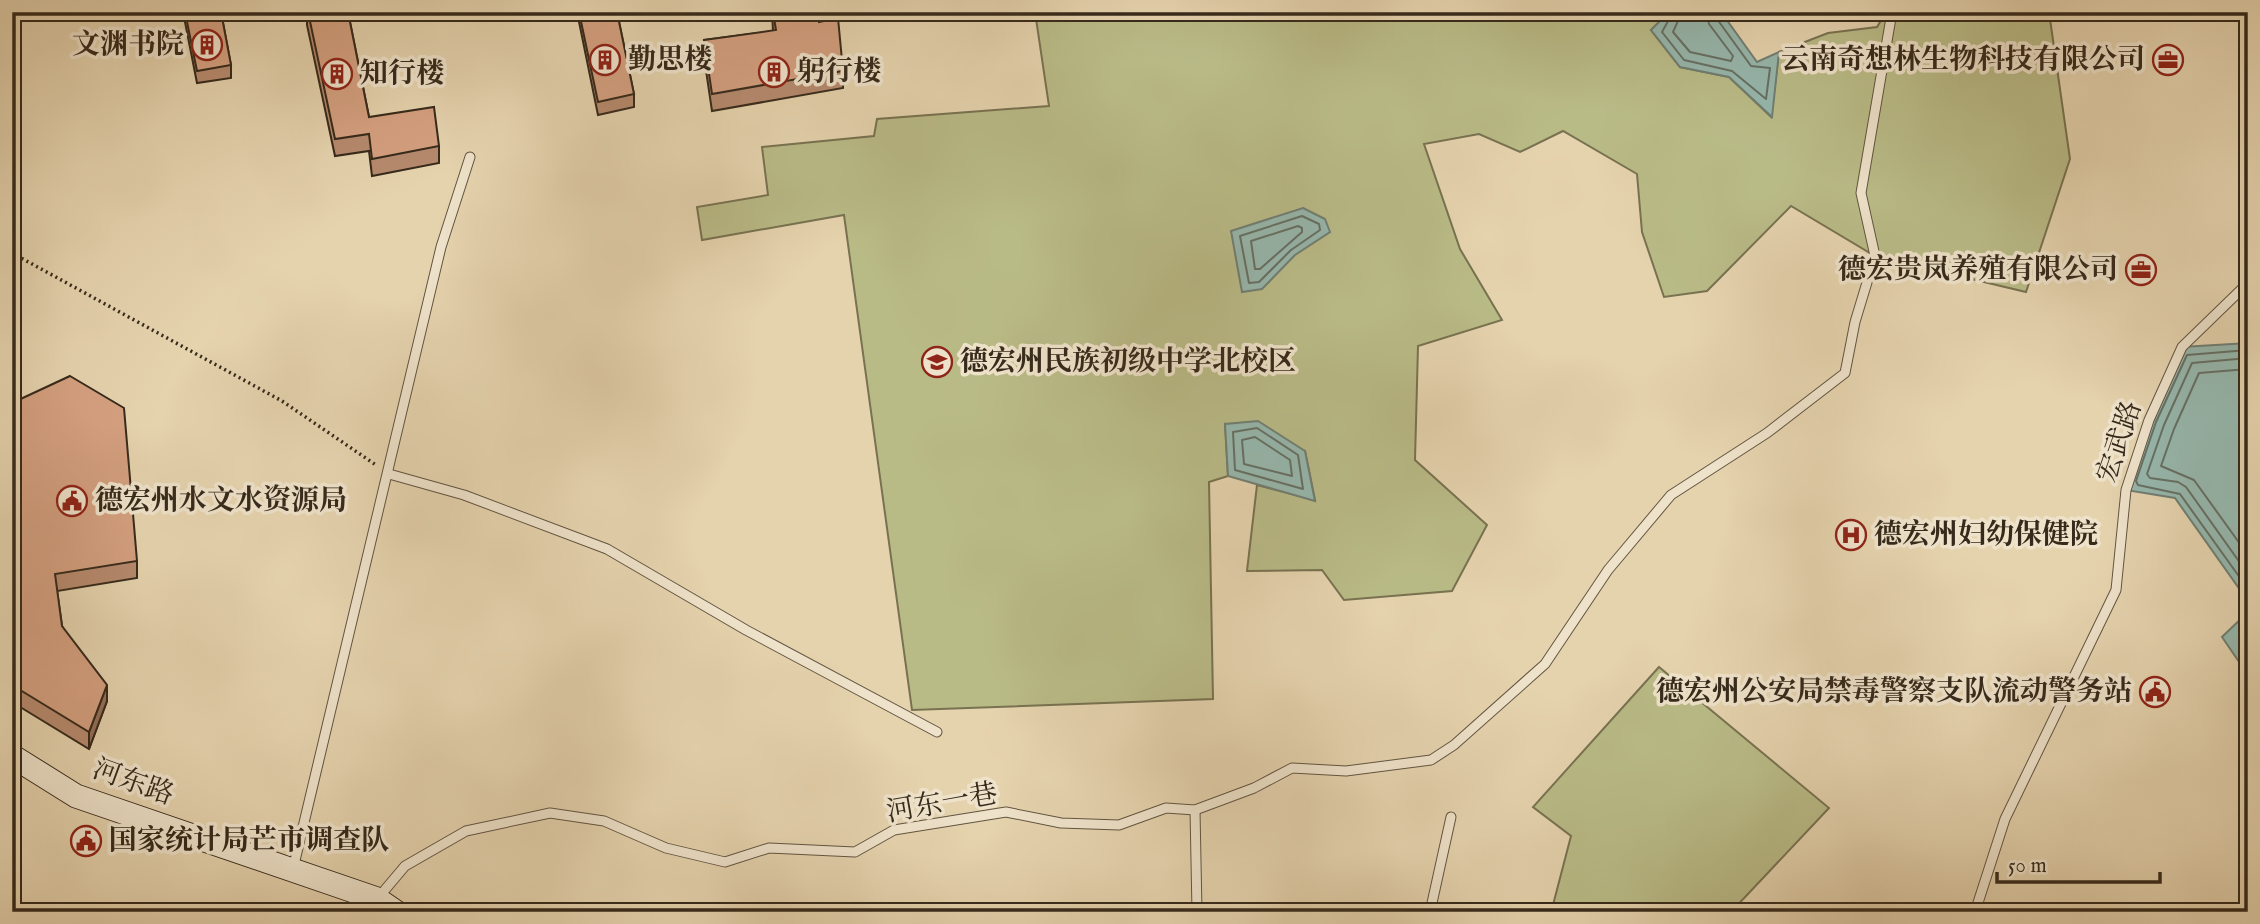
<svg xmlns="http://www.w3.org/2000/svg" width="2260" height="924" font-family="'IM FELL English','Noto Serif SC',serif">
  <rect width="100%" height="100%" fill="#e5d3ae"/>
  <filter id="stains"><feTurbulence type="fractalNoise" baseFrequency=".00286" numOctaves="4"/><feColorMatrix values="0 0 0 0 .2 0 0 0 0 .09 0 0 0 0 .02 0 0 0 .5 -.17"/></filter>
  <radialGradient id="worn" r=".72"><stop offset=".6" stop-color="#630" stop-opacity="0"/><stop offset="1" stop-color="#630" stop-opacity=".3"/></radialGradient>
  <!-- green -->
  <g fill="#b9bb87" stroke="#787251" stroke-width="2">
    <polygon points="1035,12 1669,12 1651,30 1680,67 1729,77 1771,117 1779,52 1828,33 1877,27 1886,12 2049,12 2070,159 2026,292 1875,256 1791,206 1707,291 1664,297 1642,232 1637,174 1563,131 1520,152 1479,134 1424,144 1460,249 1502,320 1418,346 1415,460 1487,525 1452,591 1344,600 1322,570 1247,571 1257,485 1315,500 1305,451 1225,424 1228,476 1209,482 1213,699 912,710 844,215 702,240 697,207 768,195 762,147 874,136 877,119 1049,106"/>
    <polygon points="1659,667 1829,808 1731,912 1606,912 1553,905 1571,836 1533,807"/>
  </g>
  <!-- water -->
  <g fill="#96b7ad" stroke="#707f73" stroke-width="2">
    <polygon points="1669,12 1721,12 1757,62 1779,52 1772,117 1729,77 1680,67 1651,30"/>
    <polygon points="1303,208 1325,219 1330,232 1295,255 1262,289 1242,292 1231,231"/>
    <polygon points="2248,343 2248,601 2175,498 2126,490 2182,347"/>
    <polygon points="1258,421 1305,451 1315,501 1228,476 1225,424"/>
    <polygon points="2248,612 2248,675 2222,637"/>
  </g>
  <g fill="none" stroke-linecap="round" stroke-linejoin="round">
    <!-- shore -->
    <g stroke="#667064" stroke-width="2">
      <polyline points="1673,12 1662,32 1684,60 1732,71 1766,99 1770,68 1751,66 1717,19 1716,12"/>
      <polyline points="1682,12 1673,32 1690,52 1731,61 1733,56 1709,24 1707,12"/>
      <polygon points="1302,216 1319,224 1320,230 1291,250 1259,282 1249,283 1240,236"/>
      <polygon points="1298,226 1302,228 1302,232 1260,269 1255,269 1251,241"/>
      <polyline points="2248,350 2187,355 2156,422 2136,481 2138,485 2180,494 2248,589"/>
      <polyline points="2248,358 2192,363 2164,425 2147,474 2150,478 2178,482 2186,487 2248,574"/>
      <polyline points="2248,369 2199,373 2174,429 2161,466 2194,480 2248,555"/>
      <polygon points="1257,428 1298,455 1303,489 1235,470 1233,432"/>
      <polygon points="1255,437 1290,460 1292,476 1244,464 1242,440"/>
    </g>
    <!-- lane casing -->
    <g stroke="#625440" stroke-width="11">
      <g id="lane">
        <polyline points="389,474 464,495 607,549 746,630 937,732"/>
        <polyline points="1195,810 1197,912"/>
        <polyline points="293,869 441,247 470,157"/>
        <polyline points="378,898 405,866 466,831 550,813 604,821 666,848 725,862 769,848 855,852 894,830 1006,812 1061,823 1119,825 1166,808 1195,810 1254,788 1292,768 1346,771 1431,760 1454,745 1545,664 1608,570 1671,495 1767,433 1845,373 1855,322 1875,256 1861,193 1892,12"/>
        <polyline points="1430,912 1451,817"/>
        <polyline points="1975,912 2005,819 2116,590 2126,490 2149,420 2182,347 2248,283"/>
      </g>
    </g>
    <!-- secondary casing -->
    <g stroke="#362a1b" stroke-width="25">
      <polyline id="secondary" points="12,756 76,796 377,899 396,912"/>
    </g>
    <!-- path -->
    <polyline stroke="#362a1b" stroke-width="3.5" stroke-dasharray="2 3.5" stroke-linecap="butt" points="12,253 282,401 376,465"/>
    <!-- lane -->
    <use href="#lane" stroke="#eee2ca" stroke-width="9"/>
    <!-- secondary -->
    <use href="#secondary" stroke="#eee2ca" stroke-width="23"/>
  </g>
  <!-- wall -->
  <g fill="#b68a6e" stroke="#362a1b" stroke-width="2">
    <polygon points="183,12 221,12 231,65 231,78 197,83"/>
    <polygon points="307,12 348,12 369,117 439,146 439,163 372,176 369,151 335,156 307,25"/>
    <polygon points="577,12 617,12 634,94 634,107 598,115"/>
    <polygon points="772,12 817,12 819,22 843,71 843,88 712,111 704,57 704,40 773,31"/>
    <polygon points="12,403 137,561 137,578 57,591 62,626 107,701 89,749 12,702"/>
  </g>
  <!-- shaded-wall -->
  <polygon fill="#94705a" stroke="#362a1b" stroke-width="2" points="107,685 107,701 89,749 89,732"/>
  <!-- building -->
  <g fill="#d4a080" stroke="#362a1b" stroke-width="2">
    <polygon points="185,12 221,12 231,65 197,71"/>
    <polygon points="308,12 348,12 369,117 434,107 439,146 372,159 369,134 335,139"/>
    <polygon points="579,12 617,12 634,94 598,102"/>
    <polygon points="773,12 817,12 819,22 838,18 843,71 712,94 704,40 776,30"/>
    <polygon points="70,376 124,408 137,561 55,574 62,626 107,685 89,732 12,685 12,403"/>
  </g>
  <!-- icons -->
  <defs>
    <g id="building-ring" transform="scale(1.575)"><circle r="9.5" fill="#eee2ca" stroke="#8f2418" stroke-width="1.5"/><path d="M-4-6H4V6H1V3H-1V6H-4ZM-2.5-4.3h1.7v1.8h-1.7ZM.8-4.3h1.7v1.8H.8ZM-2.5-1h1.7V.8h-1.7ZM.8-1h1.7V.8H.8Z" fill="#8f2418"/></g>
    <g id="office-ring" transform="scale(1.575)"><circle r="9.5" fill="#eee2ca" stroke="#8f2418" stroke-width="1.5"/><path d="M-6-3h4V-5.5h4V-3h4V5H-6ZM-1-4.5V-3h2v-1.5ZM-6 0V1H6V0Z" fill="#8f2418"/></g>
    <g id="school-ring" transform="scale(1.575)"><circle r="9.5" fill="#eee2ca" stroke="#8f2418" stroke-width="1.5"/><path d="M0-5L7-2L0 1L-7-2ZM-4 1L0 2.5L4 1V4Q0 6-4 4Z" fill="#8f2418"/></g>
    <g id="civic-ring" transform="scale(1.575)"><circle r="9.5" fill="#eee2ca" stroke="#8f2418" stroke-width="1.5"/><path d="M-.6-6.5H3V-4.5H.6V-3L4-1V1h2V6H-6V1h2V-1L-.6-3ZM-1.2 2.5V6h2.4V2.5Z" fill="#8f2418"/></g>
    <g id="hospital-ring" transform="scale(1.575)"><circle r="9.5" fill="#eee2ca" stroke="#8f2418" stroke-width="1.5"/><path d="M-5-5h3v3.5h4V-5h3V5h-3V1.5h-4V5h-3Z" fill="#8f2418"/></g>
  </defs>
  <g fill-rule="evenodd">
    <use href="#building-ring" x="207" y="45"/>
    <use href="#building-ring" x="605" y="60"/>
    <use href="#office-ring" x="2168" y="60"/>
    <use href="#building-ring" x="774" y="72"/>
    <use href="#building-ring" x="337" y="74"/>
    <use href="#office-ring" x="2141" y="270"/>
    <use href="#school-ring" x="937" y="362"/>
    <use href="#civic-ring" x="72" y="501"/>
    <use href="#hospital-ring" x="1851" y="535"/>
    <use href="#civic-ring" x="2155" y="692"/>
    <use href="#civic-ring" x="86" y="841"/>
  </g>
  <g text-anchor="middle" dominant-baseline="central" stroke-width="7" stroke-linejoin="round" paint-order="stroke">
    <!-- poi labels -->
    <g font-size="28" font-weight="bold" fill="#362a1b" stroke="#eee2ca" text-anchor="start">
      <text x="184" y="45" text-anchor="end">文渊书院</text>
      <text x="628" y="60">勤思楼</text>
      <text x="2145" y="60" text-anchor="end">云南奇想林生物科技有限公司</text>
      <text x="797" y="72">躬行楼</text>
      <text x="360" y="74">知行楼</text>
      <text x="2118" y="270" text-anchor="end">德宏贵岚养殖有限公司</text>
      <text x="960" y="362">德宏州民族初级中学北校区</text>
      <text x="95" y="501">德宏州水文水资源局</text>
      <text x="1874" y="535">德宏州妇幼保健院</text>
      <text x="2132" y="692" text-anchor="end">德宏州公安局禁毒警察支队流动警务站</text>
      <text x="109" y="841">国家统计局芒市调查队</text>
    </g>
    <!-- street labels -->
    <g font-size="28" fill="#362a1b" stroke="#eee2ca">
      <text transform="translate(2120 442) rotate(-71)">宏武路</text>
      <text transform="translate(133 783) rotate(20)">河东路</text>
      <text transform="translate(942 804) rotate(-10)">河东一巷</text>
    </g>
  </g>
  <!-- margin -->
  <rect width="2260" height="924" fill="none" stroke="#e5d3ae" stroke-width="42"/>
  <rect x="14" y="14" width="2232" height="896" fill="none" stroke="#362a1b" stroke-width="3.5"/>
  <rect x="21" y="21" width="2218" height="882" fill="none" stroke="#362a1b" stroke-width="2"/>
  <!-- scale -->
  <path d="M1997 872v10h163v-10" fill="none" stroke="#362a1b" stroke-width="3.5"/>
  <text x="2008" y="872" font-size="21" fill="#362a1b" stroke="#eee2ca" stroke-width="5" paint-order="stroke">50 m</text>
  <rect width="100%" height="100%" filter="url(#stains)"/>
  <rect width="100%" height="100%" fill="url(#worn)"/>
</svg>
